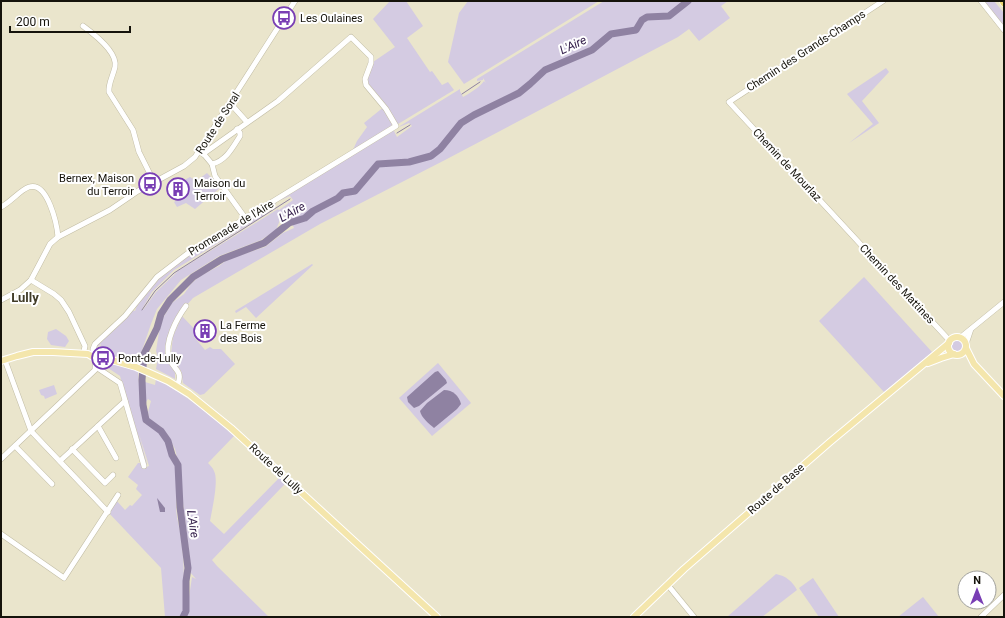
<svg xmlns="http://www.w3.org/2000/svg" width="1005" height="618" font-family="Roboto,sans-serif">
  <rect width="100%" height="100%" fill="#eae5cc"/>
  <!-- green -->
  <g fill="#d4cbe2">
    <polygon points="390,1 406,1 423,26 407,38 430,72 432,71 442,85 448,82 454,90 352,152 357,141 367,127 364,123 385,106 366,82 373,62 395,47 373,19"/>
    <polygon points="468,1 599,1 464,84 448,62 459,13"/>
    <path d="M604,1H728L721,6L730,18L699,41L689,29L678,37L445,160L320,224L193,298L186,306L184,305L174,322L167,349L175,372V379L156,369L158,358L156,351L159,332L163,318L172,303L184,294L191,284L200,276L219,266L228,259L265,247L283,233L294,228L288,214L280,220L276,230L261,240L219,256L181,280L157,309L151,324L138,362L126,359L128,367L138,371L140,398L144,423C166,429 163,439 171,456C173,461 177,465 177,470C178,487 174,506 178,522C185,552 184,581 184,611L182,617H165L161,568L108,512L116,500L125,510L130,505L132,506L142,495L136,489L138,485L128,477L138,463H141L144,468L149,466L139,434L147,464L145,465L120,376L108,368L106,370L101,366V362L120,365V357L99,352L101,344L97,347L96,346L132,310L135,311C147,276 189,254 219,236C237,225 256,214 274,202L276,204L261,217L174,270L152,292L142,309L143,310L156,292L178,271L278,209L279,210L293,200L290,196L281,200L280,199L394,129V131L397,137L412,126L409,123L399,127L400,126L460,89V91L463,97C470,93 480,87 484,81L486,83L483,78V80L477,81V79Z"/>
    <polygon points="983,1 994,1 1004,13 1004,28"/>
    <polygon points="886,68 889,72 862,101 879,123 849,143 873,124 847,94"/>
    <polygon points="207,173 221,187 195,209 186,203 177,207 174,202 188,193 181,182 190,177 196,181"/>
    <polygon points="312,264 313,265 256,318 246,307 236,313 235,311"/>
    <polygon points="864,277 932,352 884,392 819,321"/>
    <polygon points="182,316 199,334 194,337 205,350 210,347 213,349 221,349 235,364 204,394 200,395 183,383 181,371 172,359 171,354 173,336"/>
    <polygon points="56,329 66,336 69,341 65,347 51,345 47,339 48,332"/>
    <circle cx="957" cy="346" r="6"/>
    <polygon points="438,363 471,403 432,436 399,398"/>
    <path d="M156,379C185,394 210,415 234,436L208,463C210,465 213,468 214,471C219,480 212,510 210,521L224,534L280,477L285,481V484L281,488L212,560L217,566L269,617H186L192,577L196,579L190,572L191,569L183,503L181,493V465L177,457L175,449L167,434L160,426H157L149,419L148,412L151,401L148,399L146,402L144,401V384L145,382L155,385Z"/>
    <polygon points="54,385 57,394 45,399 44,396 41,395 39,390"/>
    <path d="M776,574C786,576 792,581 797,590L762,617H727Z"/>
    <polygon points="813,578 839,617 819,617 799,588"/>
    <polygon points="923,597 939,617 898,617"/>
  </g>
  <!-- water -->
  <g fill="#8f82a2">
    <polygon points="438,371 446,380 447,383 419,406 414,408 408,402 407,397 435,372"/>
    <path d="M444,390C453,390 459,396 461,404L457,409L434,428C429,424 421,417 420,411L427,403Z"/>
    <polygon points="157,498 165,508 165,512 160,512"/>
  </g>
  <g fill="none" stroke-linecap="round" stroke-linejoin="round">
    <!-- stream -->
    <g stroke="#8f82a2" stroke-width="1">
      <polyline points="462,94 480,82"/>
      <polyline points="397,133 410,125"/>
      <polyline points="142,310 155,291 174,273 290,199"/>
    </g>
    <!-- river -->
    <polyline stroke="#8f82a2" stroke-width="7" points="183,617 186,611 186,581 188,568 180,507 178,465 172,455 168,441 161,431 146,420 143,405 142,380 144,354 157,328 161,314 170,300 193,277 222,259 264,243 289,223 305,218 313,211 338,198 343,193 355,191 378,164 409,162 431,156 440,149 461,123 474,115 519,93 530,84 545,70 592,50 611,34 636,30 642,20 647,17 669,16 688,1"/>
    <!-- minor casing -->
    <g stroke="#c2bda5" stroke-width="6">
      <g id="minor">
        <polyline points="883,1 729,102 950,341"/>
        <polyline points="981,1 1004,30"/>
        <path d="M83,26C94,34 118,52 115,67C113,76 108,84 109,92L133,130L139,152L154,182"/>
        <polyline points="230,103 247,122"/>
        <polyline points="202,152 212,164 215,176 246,219"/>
        <path d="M212,164C226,161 233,147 240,136V133L237,129"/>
        <path d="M1,207C11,202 20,190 29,187C48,181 57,225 58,237"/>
        <polyline points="31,280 54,294 61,300 69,312 85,346 84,351 81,354"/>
        <polyline points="1,300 20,290 31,280 50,244 58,237 110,210 138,191 184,166 195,157 295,1"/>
        <polyline points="961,337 1004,302"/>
        <polyline points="966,344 971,329"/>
        <polyline points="93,357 93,349 95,344 125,316 157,277 187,254 396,126 386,109 366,85 365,79 371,63 371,57 351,37 278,101 203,154"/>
        <polyline points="6,363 31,431 108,512"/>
        <polyline points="96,367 120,383 144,466"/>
        <path d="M177,386C184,370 174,371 169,358C164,342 177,318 186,306"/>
        <polyline points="98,426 116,458"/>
        <polyline points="15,446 52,484"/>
        <polyline points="72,449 105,483 113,475"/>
        <polyline points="1,459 95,370 96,357"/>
        <polyline points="60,461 125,401"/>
        <polyline points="1,534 64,578 118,495"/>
        <polyline points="667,584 694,617"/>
        <polyline points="981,617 1004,595"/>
      </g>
    </g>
    <!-- major casing -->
    <g stroke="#fff" stroke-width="8">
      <g id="major">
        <circle cx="957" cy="346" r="9"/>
        <polyline points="966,348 974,364 1004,396"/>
        <polyline points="1,361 17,356 33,352 53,352 88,354 93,357 115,361 136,367 168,381 189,394 231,428 437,617"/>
        <polyline points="928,363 941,358 954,354"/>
        <polyline points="634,617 684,569 830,442 949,343"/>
      </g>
    </g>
    <!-- highway casing -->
    <g stroke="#fff" stroke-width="8">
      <polyline id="highway" points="1003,1 1004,3"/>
    </g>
    <!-- minor -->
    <use href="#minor" stroke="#fff" stroke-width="5"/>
    <!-- major -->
    <use href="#major" stroke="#f4e6ac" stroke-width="6"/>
    <!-- highway -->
    <use href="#highway" stroke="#edd674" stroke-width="7"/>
  </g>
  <!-- icons -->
  <defs>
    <g id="bus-ring" transform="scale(1.15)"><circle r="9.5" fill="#fff" stroke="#793eb4" stroke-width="1.5"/><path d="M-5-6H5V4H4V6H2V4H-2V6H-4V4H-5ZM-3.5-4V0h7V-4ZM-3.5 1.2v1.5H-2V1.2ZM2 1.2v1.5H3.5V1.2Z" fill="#793eb4"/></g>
    <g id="building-ring" transform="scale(1.15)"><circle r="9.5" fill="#fff" stroke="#793eb4" stroke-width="1.5"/><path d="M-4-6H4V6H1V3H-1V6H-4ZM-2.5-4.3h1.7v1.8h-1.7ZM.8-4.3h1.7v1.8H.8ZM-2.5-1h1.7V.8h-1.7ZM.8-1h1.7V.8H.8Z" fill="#793eb4"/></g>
  </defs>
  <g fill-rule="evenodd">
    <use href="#bus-ring" x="284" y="18"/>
    <use href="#bus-ring" x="150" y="184"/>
    <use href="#building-ring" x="178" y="189"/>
    <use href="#building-ring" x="205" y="331"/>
    <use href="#bus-ring" x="103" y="358"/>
  </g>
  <g text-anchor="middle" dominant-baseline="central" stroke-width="4" stroke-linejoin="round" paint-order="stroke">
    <!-- poi labels -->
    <g font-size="11" fill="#15130b" stroke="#fff" text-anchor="start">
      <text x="300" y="18">Les Oulaines</text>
      <text x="134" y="178" text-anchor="end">Bernex, Maison<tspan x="134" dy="13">du Terroir</tspan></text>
      <text x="194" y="183">Maison du<tspan x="194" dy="13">Terroir</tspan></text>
      <text x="220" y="325">La Ferme<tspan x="220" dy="13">des Bois</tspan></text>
      <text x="118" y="358">Pont-de-Lully</text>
    </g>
    <!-- street labels -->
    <g font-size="11" fill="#15130b" stroke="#fff">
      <text transform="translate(806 51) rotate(-33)">Chemin des Grands-Champs</text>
      <text transform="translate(218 123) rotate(-57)">Route de Soral</text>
      <text transform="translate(787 165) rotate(47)">Chemin de Mourlaz</text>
      <text transform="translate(231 228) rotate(-31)">Promenade de l'Aire</text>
      <text transform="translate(897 284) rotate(47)">Chemin des Mattines</text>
      <text transform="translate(276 469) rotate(43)">Route de Lully</text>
      <text transform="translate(776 489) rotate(-41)">Route de Base</text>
    </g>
    <!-- water labels -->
    <g font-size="12" font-style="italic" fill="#36214d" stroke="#fff">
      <text transform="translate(573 45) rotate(-25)">L'Aire</text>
      <text transform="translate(292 212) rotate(-29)">L'Aire</text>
      <text transform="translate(193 524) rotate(82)">L'Aire</text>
    </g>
    <!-- quarter labels -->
    <g font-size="13" font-weight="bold" fill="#413c28" stroke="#fff">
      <text x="25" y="297">Lully</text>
    </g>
  </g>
  <!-- border -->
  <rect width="1005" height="618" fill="none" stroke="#15130b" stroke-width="4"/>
  <!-- north arrow -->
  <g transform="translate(977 590)"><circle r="19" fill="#ffffff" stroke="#a1a19d"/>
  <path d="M0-3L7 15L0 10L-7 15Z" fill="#793eb4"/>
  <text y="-6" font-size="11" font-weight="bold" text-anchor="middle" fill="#15130b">N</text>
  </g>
  <!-- scale -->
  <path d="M10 26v6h120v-6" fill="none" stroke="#15130b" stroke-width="2"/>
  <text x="16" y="26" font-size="12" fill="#15130b" stroke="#ffffff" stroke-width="3" paint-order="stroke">200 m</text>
</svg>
